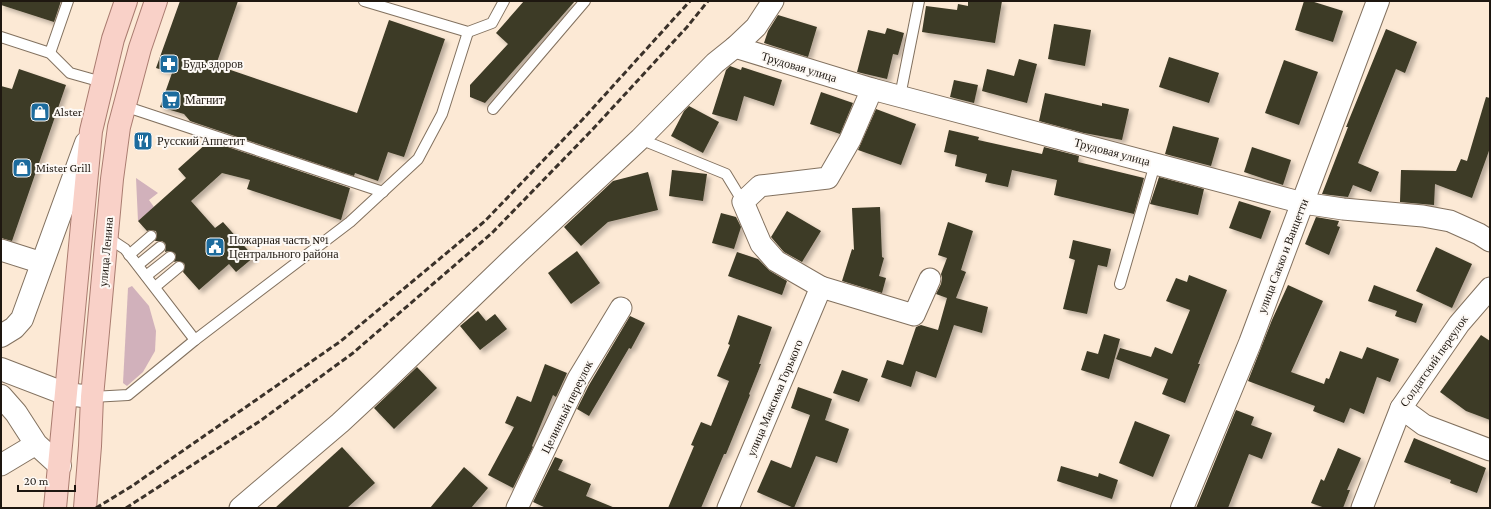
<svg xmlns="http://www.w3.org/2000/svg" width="1491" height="509" font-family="'Crimson Pro',serif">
  <defs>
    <filter id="shadow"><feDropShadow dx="3.5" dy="3.5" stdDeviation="2" flood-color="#0004"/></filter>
  </defs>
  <rect width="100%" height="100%" fill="#fce9d5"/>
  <!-- green -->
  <g fill="#d1b1bb">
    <polygon points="136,178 158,193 149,200 154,207 138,221"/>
    <polygon points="132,286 149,306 156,331 155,351 143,372 127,386 123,383 128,288"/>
  </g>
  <!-- building -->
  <g fill="#3d3a25" filter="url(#shadow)">
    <polygon points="1,1 61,1 54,22 1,5"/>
    <polygon points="180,1 238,1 216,65 357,113 389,20 445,39 404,157 388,152 378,181 355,173 354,176 190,121 184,114 160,107 172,73 156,68"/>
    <polygon points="524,1 575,1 485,103 470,97 470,85 508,44 496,33"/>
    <polygon points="968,1 1002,1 995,43 922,32 926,6 957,10 958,4 968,6"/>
    <polygon points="1304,1 1311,1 1343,11 1333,42 1295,30"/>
    <polygon points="778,15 817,27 808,57 764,43 768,31"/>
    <polygon points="1054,24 1091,30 1085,66 1048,59"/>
    <polygon points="887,28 904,33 898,55 893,54 887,79 857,72 868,30 885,34"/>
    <polygon points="1386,29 1417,42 1405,73 1396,69 1358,163 1379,172 1371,192 1353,185 1348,197 1322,194 1348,127 1346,127"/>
    <polygon points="1169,57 1219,73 1209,103 1159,87"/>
    <polygon points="1019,59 1037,64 1027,103 982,91 987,69 1014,76"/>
    <polygon points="1284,60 1318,72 1299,125 1265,113"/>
    <polygon points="730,66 741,70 742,67 782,80 774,106 744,96 737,121 712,114 726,70"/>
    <polygon points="19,69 66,85 12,241 1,238 1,86 12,89"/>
    <polygon points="954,80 978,85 974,103 950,97"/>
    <polygon points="821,92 853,103 840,134 810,124"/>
    <polygon points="1045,93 1102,106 1102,103 1129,109 1122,140 1084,133 1039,121"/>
    <polygon points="1486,97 1490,98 1490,148 1472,198 1435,184 1434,205 1400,202 1401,170 1456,171 1461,159 1467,161"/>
    <polygon points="689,106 719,122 703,153 671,136 684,111"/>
    <polygon points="876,109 916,124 901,165 858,150"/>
    <polygon points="1173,126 1219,138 1211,166 1165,154"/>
    <polygon points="949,130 979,137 978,140 1042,154 1044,147 1079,156 1078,162 1144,178 1134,214 1054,195 1057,180 1012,170 1008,187 985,182 987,174 955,166 957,155 944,152"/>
    <polygon points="207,140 350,188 341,220 247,189 250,180 222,173 191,201 215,228 223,222 254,257 236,272 229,264 199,290 183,272 185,266 184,263 178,261 174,262 176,256 175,253 169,251 165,252 166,246 165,243 162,241 155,241 157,235 156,231 150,230 147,231 138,221 186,178 178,169 208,142"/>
    <polygon points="1252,147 1291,160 1283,185 1244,172"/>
    <polygon points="672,170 707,174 703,201 669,196"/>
    <polygon points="648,172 658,210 608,222 581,246 564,227 613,181"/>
    <polygon points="1159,177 1204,189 1198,215 1150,204"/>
    <polygon points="1239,201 1271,211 1261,239 1229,228"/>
    <polygon points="880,207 882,257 884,258 879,276 886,278 882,293 842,281 852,249 854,250 852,208"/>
    <polygon points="787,211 821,231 802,262 784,252 771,237"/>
    <polygon points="721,213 736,217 741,227 734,249 712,243"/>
    <polygon points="1316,217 1339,221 1337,226 1340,227 1329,255 1305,244"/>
    <polygon points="948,222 973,231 961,270 966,272 956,298 988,307 982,333 954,325 936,378 916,371 911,387 881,377 887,360 903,365 916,327 921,325 938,330 947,298 936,294 941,284 942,278 941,274 947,258 938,255"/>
    <polygon points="1073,240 1111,249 1107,267 1098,265 1087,314 1063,309 1075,260 1069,258"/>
    <polygon points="1436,247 1472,264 1452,308 1416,291"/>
    <polygon points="577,251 600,283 571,304 548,273"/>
    <polygon points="737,252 758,259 770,271 787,281 782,295 728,276"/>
    <polygon points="1189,275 1227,290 1198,364 1200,364 1185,403 1162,394 1168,379 1116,359 1120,348 1151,357 1155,347 1172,354 1190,310 1166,301 1176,278 1187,282"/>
    <polygon points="1288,285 1323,301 1291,372 1324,384 1326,378 1329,379 1340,351 1362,359 1367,347 1399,359 1390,382 1377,377 1364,414 1350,408 1344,423 1313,411 1315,406 1248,381 1272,320"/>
    <polygon points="1374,285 1423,304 1416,323 1395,316 1397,311 1368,301"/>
    <polygon points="478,311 486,321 495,314 507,329 480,350 460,326"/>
    <polygon points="738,315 772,327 759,364 761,364 749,394 750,395 726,454 724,454 701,508 668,508 694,446 691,445 701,422 711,426 729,381 717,376 730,345 728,344"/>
    <polygon points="630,316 645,323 631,349 629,348 589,416 577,409 589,385"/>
    <polygon points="1104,334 1120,339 1109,379 1081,370 1087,351 1098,354"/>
    <polygon points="1481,335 1490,341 1490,420 1466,411 1440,392"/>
    <polygon points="545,364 567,373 556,397 553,395 532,446 533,447 513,488 488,475 514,427 505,423 517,396 531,402"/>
    <polygon points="417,367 437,388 394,429 374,408"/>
    <polygon points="842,370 868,379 859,402 833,393"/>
    <polygon points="798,387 832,399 825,420 849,429 837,463 816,456 794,508 757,492 771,460 791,468 810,415 791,408"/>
    <polygon points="1236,410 1254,417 1251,425 1272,433 1262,459 1249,454 1228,508 1196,508"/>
    <polygon points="1135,421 1170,435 1153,477 1119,463"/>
    <polygon points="1414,438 1486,468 1477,493 1450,483 1451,480 1404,462"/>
    <polygon points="342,447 375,483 347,508 275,508"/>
    <polygon points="1338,448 1361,458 1347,490 1350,490 1343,508 1325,508 1311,503 1321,479 1324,481"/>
    <polygon points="555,457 563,460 558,470 591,484 586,496 615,508 546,508 533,502"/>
    <polygon points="1061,466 1098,477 1099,473 1118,480 1112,499 1057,481"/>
    <polygon points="464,467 488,488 471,508 430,508"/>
  </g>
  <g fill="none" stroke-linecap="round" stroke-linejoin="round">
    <!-- service casing -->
    <g stroke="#82715f" stroke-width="12">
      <g id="service">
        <polyline points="364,1 468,32 492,23 504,1"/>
        <polyline points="1,37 50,53 70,73 102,82"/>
        <polyline points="50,53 68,1"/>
        <polyline points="900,96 919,1"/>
        <polyline points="124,106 383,192"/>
        <polyline points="493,109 585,1"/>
        <polyline points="640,139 726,174 743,202"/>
        <polyline points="107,237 125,249 195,340"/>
        <polyline points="129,255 151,236"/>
        <polyline points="138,265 160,247"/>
        <polyline points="146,276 170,257"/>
        <polyline points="1120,284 1155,164"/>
        <polyline points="155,287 179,267"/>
        <polyline points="92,397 128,395 195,340 350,222 418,159 442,114 468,32"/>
      </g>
    </g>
    <!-- minor casing -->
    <g stroke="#82715f" stroke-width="23">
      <g id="minor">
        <polyline points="735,47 872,89 1303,203 1343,209 1423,216 1450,221 1479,234 1490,241"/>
        <polyline points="1,250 42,263"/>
        <polyline points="821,287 914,315 930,279"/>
        <polyline points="1401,408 1424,425 1490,450"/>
        <polyline points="1,465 36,444"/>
        <polyline points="240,508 340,423 383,383 518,253 640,139 715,63 735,47 756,27 773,1"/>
        <polyline points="517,508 578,379 621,308"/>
        <polyline points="728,508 821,287 776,261 761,244 743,202 760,186 828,178 850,140 872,89"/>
        <polyline points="1362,508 1401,408 1459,324 1490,288"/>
      </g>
    </g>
    <!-- tertiary casing -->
    <g stroke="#82715f" stroke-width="24">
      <polyline id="tertiary" points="1182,508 1250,343 1378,1"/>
    </g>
    <!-- secondary casing -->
    <g stroke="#82715f" stroke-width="24">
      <g id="secondary">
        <polyline points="1,336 14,328 22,319 86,143"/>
        <polyline points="1,369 66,394 92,397"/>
        <polyline points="1,396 16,413 36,444 60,466"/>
      </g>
    </g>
    <!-- primary casing -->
    <g stroke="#aa7c70" stroke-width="24">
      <g id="primary">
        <polyline points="55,508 91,131 113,39 126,1"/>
        <polyline points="85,508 90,446 92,397 112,179 119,127 140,48 156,1"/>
      </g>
    </g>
    <!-- service -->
    <use href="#service" stroke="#fff" stroke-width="10"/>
    <!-- minor -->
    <use href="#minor" stroke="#fff" stroke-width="21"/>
    <!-- tertiary -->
    <use href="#tertiary" stroke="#fff" stroke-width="22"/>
    <!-- secondary -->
    <use href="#secondary" stroke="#fff" stroke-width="22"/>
    <!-- primary -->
    <use href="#primary" stroke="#f9d1c8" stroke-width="22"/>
    <!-- rail -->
    <g stroke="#3b322a" stroke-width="3" stroke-dasharray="6 3" stroke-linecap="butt">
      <polyline points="96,508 132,486 341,341 485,221 583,119 690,1"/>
      <polyline points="126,508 260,421 353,353 492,233 592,130 687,27 708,1"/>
    </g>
  </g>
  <!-- icons -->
  <defs>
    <g id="pharmacy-square" transform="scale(1)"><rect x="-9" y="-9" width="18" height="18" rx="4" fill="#1c6b9d" stroke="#fdf9f5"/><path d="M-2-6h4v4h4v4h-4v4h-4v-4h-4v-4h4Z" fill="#fff"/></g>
    <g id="supermarket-square" transform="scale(1)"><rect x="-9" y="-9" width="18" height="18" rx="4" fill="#1c6b9d" stroke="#fdf9f5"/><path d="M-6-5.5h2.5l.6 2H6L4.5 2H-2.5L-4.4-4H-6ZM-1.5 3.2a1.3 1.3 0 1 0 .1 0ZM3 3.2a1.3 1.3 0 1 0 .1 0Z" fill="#fff"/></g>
    <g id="shop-square" transform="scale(1)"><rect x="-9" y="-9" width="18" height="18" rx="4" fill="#1c6b9d" stroke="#fdf9f5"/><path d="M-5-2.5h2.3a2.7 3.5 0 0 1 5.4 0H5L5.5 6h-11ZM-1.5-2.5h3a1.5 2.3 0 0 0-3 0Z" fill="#fff"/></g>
    <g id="restaurant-square" transform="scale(1)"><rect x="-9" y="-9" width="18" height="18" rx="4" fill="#1c6b9d" stroke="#fdf9f5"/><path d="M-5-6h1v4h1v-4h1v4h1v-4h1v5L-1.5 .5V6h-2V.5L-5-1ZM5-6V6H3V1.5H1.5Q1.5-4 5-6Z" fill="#fff"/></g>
    <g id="civic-square" transform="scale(1)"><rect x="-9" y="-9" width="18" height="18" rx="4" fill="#1c6b9d" stroke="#fdf9f5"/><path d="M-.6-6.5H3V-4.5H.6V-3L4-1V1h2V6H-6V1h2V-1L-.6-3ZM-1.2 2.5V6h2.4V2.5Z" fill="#fff"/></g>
  </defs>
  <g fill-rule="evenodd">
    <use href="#pharmacy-square" x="169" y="64"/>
    <use href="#supermarket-square" x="171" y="100"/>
    <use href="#shop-square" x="40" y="112"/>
    <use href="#restaurant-square" x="143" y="141"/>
    <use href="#shop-square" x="22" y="168"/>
    <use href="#civic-square" x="215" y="247"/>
  </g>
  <g text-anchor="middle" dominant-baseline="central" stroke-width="4" stroke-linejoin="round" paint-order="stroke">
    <!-- poi labels -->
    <g font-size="12" fill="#1e1710" stroke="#fdf9f5" text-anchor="start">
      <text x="183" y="64">Будь здоров</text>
      <text x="185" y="100">Магнит</text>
      <text x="54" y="112">Alster</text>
      <text x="157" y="141">Русский Аппетит</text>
      <text x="36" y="168">Mister Grill</text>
      <text x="229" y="240">Пожарная часть №1<tspan x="229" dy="14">Центрального района</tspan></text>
    </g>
    <!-- street labels -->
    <g font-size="12" fill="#1e1710" stroke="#fdf9f5">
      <text transform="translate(799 67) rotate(17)">Трудовая улица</text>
      <text transform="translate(1112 152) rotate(15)">Трудовая улица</text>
      <text transform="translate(106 252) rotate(-85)">улица Ленина</text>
      <text transform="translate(1283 256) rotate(-69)">улица Сакко и Ванцетти</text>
      <text transform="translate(1434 361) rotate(-55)">Солдатский переулок</text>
      <text transform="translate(775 398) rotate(-67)">улица Максима Горького</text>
      <text transform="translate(567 407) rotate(-64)">Целинный переулок</text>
    </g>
  </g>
  <!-- border -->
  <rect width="1491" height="509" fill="none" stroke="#1e1710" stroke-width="4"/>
  <!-- scale -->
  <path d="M18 485v6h57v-6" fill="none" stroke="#1e1710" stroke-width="2"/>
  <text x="24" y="485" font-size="12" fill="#1e1710" stroke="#fdf9f5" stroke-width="3" paint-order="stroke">20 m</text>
</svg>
